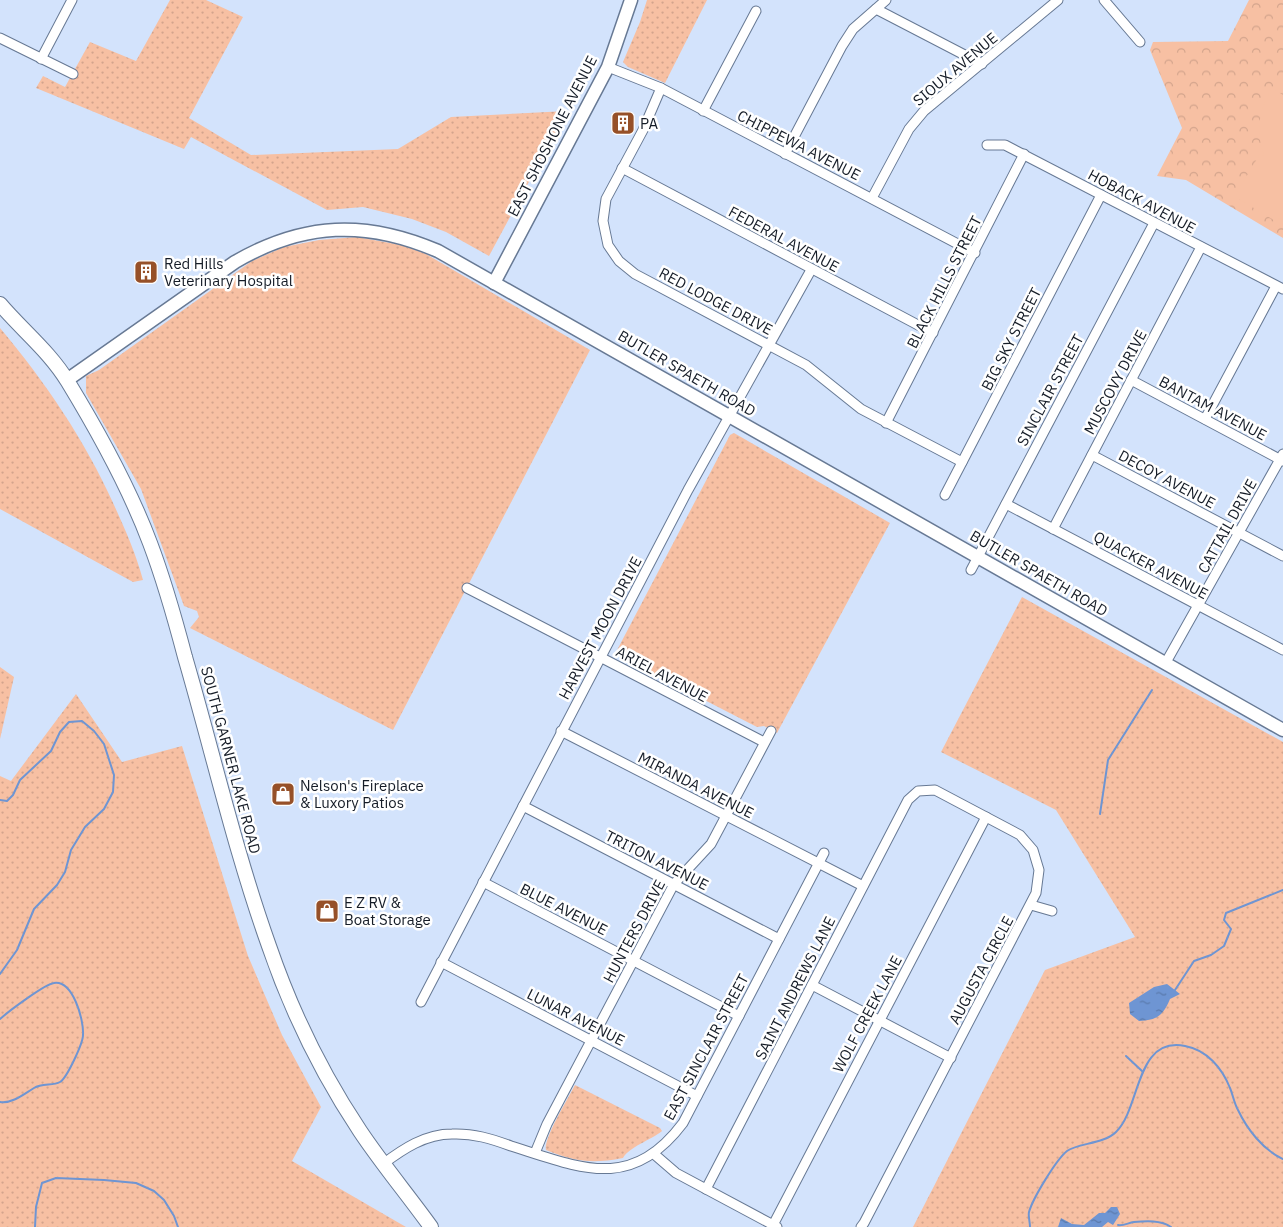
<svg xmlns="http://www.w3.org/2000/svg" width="1283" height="1227" font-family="'IBM Plex Sans',sans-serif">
  <defs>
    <pattern id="grass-dots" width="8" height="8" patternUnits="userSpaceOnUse" patternTransform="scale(1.25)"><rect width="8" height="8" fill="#f7c0a3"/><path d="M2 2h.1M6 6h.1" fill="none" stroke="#d3a48c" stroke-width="1.8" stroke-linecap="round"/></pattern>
    <pattern id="park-crowns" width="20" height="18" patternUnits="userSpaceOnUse" patternTransform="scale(1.25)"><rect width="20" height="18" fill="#f7c0a3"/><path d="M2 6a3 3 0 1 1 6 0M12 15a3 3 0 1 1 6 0" fill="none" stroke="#d3a48c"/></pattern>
    <pattern id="water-ripples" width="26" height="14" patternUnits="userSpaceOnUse" patternTransform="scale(1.25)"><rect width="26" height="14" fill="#6e95d3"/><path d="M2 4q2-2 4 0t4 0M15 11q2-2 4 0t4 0" fill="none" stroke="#5979ab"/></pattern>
  </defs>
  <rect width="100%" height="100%" fill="#d3e3fc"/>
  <!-- grass -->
  <g fill="url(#grass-dots)">
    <polygon points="170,0 206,0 243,17 189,118 251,155 398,149 451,117 567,111 489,256 446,232 412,219 363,207 327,210 191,137 184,149 36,88 43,76 65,87 90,42 136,61"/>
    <polygon points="647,0 707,0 665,83 628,67 623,62 640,22"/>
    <polygon points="357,237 401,245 426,254 590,350 393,730 190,628 199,617 197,611 184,606 141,489 86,393 86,376 99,370 252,261 284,247 319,240"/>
    <path d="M0,328C46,383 84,439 114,505C125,529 136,554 143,580L133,582L0,509Z"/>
    <polygon points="734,433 890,523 777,733 764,726 757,727 615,654 730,435"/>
    <polygon points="1022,597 1283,742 1283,1227 913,1227 1045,970 1135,937 1056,810 941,752"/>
    <polygon points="0,667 14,677 0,739"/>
    <polygon points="76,694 122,762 182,746 248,956 282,1035 321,1107 292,1161 406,1227 0,1227 0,776 11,781"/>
    <path d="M575,1085L660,1128L662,1131C651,1140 629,1147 623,1158C592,1164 576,1162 546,1150C543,1139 569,1097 575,1085Z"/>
  </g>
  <!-- park -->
  <polygon fill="url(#park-crowns)" points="1249,0 1283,0 1283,238 1186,180 1157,176 1182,128 1150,50 1153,42 1228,41"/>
  <!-- pitch -->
  <path fill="#f7c0a3" d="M1272,88L1283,95V211L1277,222L1239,199L1237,192L1260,154L1264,156C1256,129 1258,113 1272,88Z"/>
  <!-- water -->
  <g fill="url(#water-ripples)">
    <path d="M1167,984L1180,994L1170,999C1163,1016 1157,1020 1139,1021L1130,1014L1129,1003L1154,987Z"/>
    <polygon points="1111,1207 1117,1207 1120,1214 1113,1225 1108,1222 1102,1227 1058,1227 1061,1218 1072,1224 1084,1225 1099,1213 1105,1213"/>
  </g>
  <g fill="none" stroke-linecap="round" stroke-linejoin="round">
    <!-- stream -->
    <g stroke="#6e95d3" stroke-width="2">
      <polyline points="0,800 7,801 13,795 20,780 51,751 60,732 69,722 82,721 94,731 104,744 114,775 113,792 104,809 85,827 71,850 65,872 57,885 34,909 17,950 0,974"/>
      <polyline points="1100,814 1108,760 1152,690"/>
      <polyline points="1175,990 1194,961 1211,955 1224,946 1231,929 1224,920 1226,913 1283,890"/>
      <path d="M0,1019C9,1011 45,984 54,983C73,980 84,1020 83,1035C83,1043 67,1078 60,1082C53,1086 42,1083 34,1088C24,1094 12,1104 0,1102"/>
      <polyline points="1126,1056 1142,1071"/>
      <path d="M1118,1225C1123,1226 1128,1223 1134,1222C1146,1221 1161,1220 1171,1227"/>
      <polyline points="35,1227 36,1207 42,1183 56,1178 104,1180 136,1183 154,1191 164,1200 174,1216 178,1227"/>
      <path d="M1030,1227C1030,1222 1028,1216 1029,1212C1033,1198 1056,1160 1067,1151C1078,1143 1104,1144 1116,1132C1141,1108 1135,1036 1185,1046C1207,1050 1222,1068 1230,1088C1233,1095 1234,1103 1238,1110C1247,1129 1263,1150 1283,1159"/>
    </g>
    <!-- street casing -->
    <g stroke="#677994" stroke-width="11">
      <g id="street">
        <polyline points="1104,0 1140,42"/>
        <polyline points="876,9 982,64"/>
        <polyline points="0,38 73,74"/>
        <polyline points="41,59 72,0"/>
        <polyline points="608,67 661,88 975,253"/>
        <polyline points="661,88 643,130 606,199 603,221 608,245 619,261 635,274 806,365 861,409 962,462"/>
        <polyline points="703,111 756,11"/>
        <polyline points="987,145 1005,145 1283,289"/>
        <polyline points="785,154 842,46 853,29 886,0"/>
        <polyline points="622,168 933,333"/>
        <polyline points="872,198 909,129 924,111 1058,0"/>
        <polyline points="1131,380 1283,461"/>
        <polyline points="1205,419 1276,286"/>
        <polyline points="886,423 1024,154"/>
        <polyline points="1092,455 1283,556"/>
        <polyline points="945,495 1101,195"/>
        <polyline points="1006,504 1283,650"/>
        <polyline points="1053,529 1201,247"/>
        <polyline points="971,570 1154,223"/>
        <polyline points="467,588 764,742"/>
        <polyline points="1165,664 1283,454"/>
        <polyline points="561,731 863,886"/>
        <polyline points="523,806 779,939"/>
        <polyline points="483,882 739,1016"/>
        <polyline points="1031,905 1052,911"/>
        <polyline points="441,962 697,1096"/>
        <polyline points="812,985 951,1058"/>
        <polyline points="421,1002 688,490 811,270"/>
        <polyline points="535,1153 547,1124 674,884 711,844 771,731"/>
        <polyline points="654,1154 676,1173 777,1227"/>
        <path d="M383,1164C403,1149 425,1134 452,1134C473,1133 492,1139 511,1146C581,1168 631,1192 683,1123L824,853"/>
        <polyline points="706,1189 908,800 918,791 935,790 1020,835 1033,850 1039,870 1036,893 864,1223 861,1227"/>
        <polyline points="773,1225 986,817"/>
      </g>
    </g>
    <!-- secondary casing -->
    <g stroke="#677994" stroke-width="15">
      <g id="secondary">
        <polyline points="494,283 608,67 631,0"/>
        <path d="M67,380L235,262C304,222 366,220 438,251L1283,730"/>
      </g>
    </g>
    <!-- primary casing -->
    <g stroke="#677994" stroke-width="16">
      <path id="primary" d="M0,304C22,330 50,352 68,382C99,433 129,487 150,543C164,580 175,619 185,657C213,753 235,851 269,946C291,1010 322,1074 360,1131C382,1164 408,1195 431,1227"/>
    </g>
    <!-- street -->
    <use href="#street" stroke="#fff" stroke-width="9"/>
    <!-- secondary -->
    <use href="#secondary" stroke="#fff" stroke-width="12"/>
    <!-- primary -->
    <use href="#primary" stroke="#fff" stroke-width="14"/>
  </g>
  <!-- icons -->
  <defs>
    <g id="building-square" transform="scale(1.25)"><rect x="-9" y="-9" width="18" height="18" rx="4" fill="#965028" stroke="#fff"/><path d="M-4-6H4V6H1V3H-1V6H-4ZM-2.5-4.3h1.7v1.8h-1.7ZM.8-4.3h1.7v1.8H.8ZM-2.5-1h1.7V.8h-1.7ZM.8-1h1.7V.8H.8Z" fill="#fff"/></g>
    <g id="shop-square" transform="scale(1.25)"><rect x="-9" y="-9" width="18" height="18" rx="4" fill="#965028" stroke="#fff"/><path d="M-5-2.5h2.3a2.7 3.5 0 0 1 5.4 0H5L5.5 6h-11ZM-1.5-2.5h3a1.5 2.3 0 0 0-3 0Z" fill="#fff"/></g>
  </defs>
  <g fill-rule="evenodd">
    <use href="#building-square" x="623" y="123"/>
    <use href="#building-square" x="146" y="272"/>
    <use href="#shop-square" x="283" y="794"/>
    <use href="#shop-square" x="327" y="911"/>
  </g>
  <g text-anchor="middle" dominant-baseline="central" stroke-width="5" stroke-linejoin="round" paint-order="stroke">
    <!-- street labels -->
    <g font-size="15" fill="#151c27" stroke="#fff">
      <text transform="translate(955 69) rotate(-40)">SIOUX AVENUE</text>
      <text transform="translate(552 136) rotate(-63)">EAST SHOSHONE AVENUE</text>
      <text transform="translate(799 145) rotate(27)">CHIPPEWA AVENUE</text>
      <text transform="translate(1142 201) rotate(28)">HOBACK AVENUE</text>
      <text transform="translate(784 239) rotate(28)">FEDERAL AVENUE</text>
      <text transform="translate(944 282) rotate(-63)">BLACK HILLS STREET</text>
      <text transform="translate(716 301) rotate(28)">RED LODGE DRIVE</text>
      <text transform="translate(1011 339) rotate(-63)">BIG SKY STREET</text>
      <text transform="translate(687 373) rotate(30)">BUTLER SPAETH ROAD</text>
      <text transform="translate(1115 382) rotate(-62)">MUSCOVY DRIVE</text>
      <text transform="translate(1050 390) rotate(-62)">SINCLAIR STREET</text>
      <text transform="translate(1213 408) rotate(28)">BANTAM AVENUE</text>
      <text transform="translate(1167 479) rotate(28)">DECOY AVENUE</text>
      <text transform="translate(1227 526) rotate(-61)">CATTAIL DRIVE</text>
      <text transform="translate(1151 565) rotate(28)">QUACKER AVENUE</text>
      <text transform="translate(1039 573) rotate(30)">BUTLER SPAETH ROAD</text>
      <text transform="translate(600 628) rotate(-62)">HARVEST MOON DRIVE</text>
      <text transform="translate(662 674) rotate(28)">ARIEL AVENUE</text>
      <text transform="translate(231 760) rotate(75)">SOUTH GARNER LAKE ROAD</text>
      <text transform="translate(696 785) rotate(27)">MIRANDA AVENUE</text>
      <text transform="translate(657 860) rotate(27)">TRITON AVENUE</text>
      <text transform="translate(564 909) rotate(27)">BLUE AVENUE</text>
      <text transform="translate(634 931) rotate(-62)">HUNTERS DRIVE</text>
      <text transform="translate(981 970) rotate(-62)">AUGUSTA CIRCLE</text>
      <text transform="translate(795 988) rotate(-63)">SAINT ANDREWS LANE</text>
      <text transform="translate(867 1014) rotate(-62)">WOLF CREEK LANE</text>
      <text transform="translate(576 1017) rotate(27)">LUNAR AVENUE</text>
      <text transform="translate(706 1047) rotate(-62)">EAST SINCLAIR STREET</text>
    </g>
    <!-- poi labels -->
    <g font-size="15" fill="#151c27" stroke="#fff" text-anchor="start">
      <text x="640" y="123">PA</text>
      <text x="164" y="263">Red Hills<tspan x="164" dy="17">Veterinary Hospital</tspan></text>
      <text x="300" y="785">Nelson's Fireplace<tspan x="300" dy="17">&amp; Luxory Patios</tspan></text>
      <text x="344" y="902">E Z RV &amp;<tspan x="344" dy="17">Boat Storage</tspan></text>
    </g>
  </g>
</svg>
